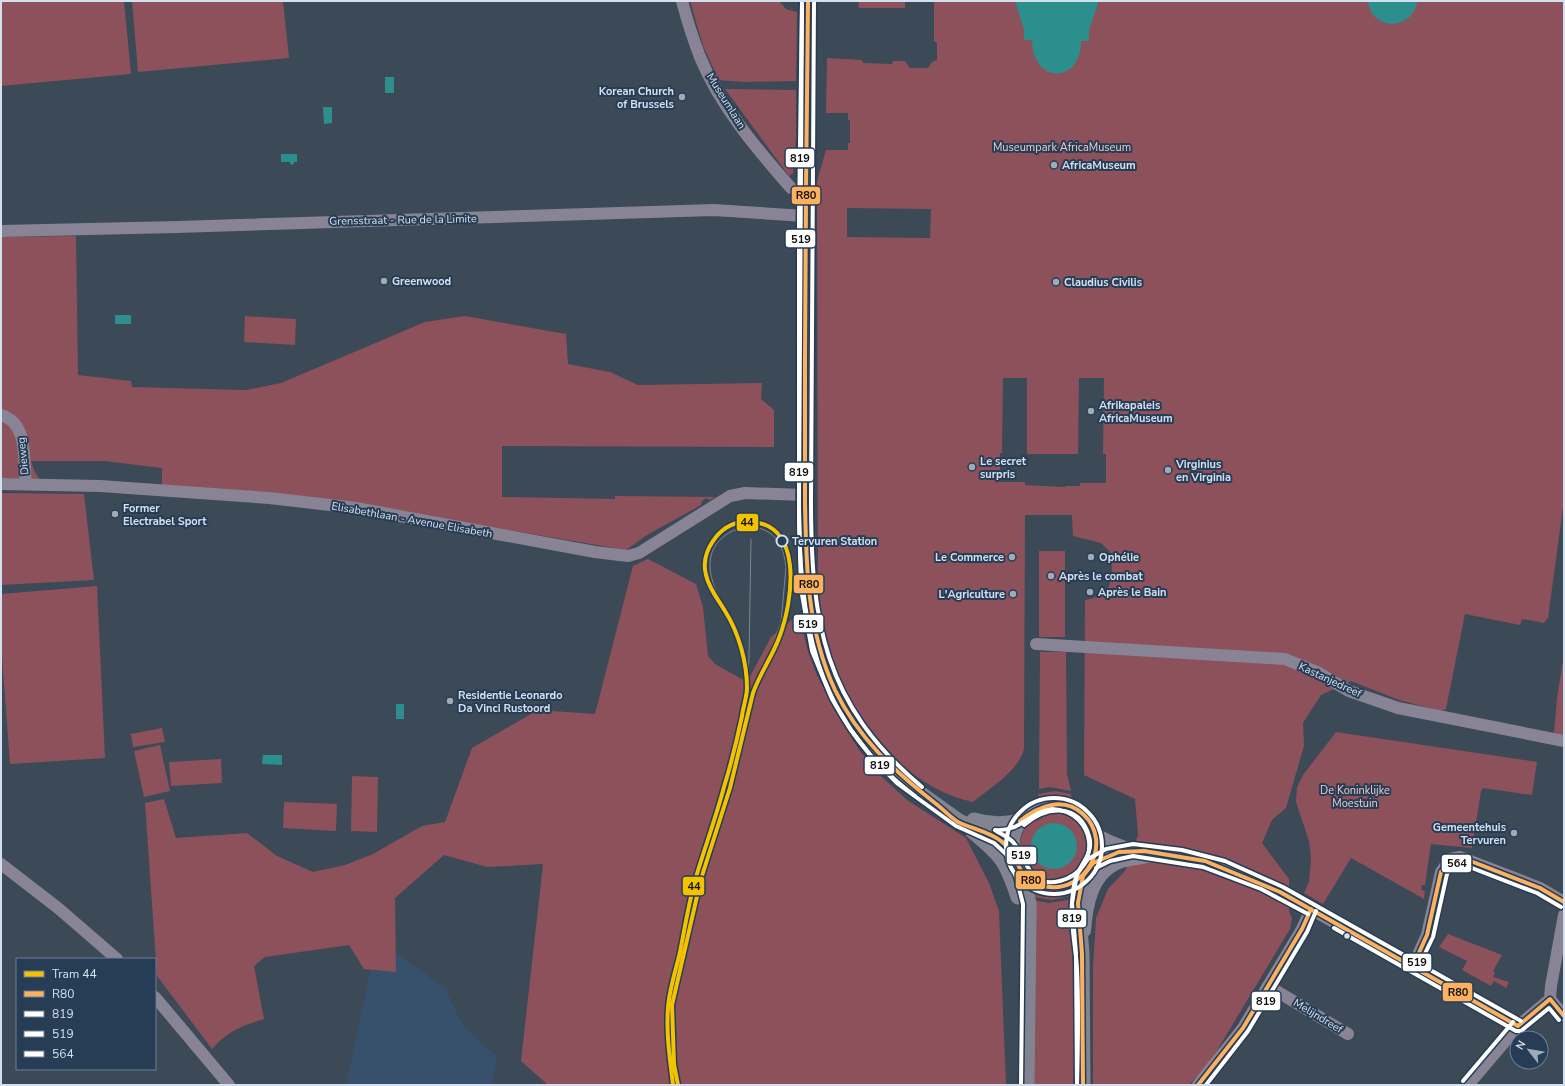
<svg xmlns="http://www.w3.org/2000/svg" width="1565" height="1086" font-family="'Nunito Sans',sans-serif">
  <rect width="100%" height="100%" fill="#3c4956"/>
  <!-- built -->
  <polygon fill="#37506c" points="377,939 445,988 462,1024 497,1057 491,1085 346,1085"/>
  <!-- green -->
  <g fill="#8c515b" fill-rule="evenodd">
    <polygon points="1,1 124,1 131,74 1,86"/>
    <polygon points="132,1 283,1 289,58 138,72"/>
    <polygon points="690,1 779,1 786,9 797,12 796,81 743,82 719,80 703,46"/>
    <polygon points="858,1 905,1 905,8 859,8"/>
    <path d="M934,1H1564V500L1548,618L1544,623L1522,619L1520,625L1465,614L1446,709L1441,711L1399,700L1351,681L1321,695L1303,723L1304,746L1286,808L1272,820L1262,843L1289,879V911L1292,918L1290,929L1209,1064L1189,1085H1093V968L1096,918L1108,889L1124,872L1127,867L1138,835L1135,799L1084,775L1085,600C1114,595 1114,577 1110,552L1101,543L1073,536L1072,515H1025L1024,749C1018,772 991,787 973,802C911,790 857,726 835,670C822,639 820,607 818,574L817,181L826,150H848V143H850V120H848V113H826L827,58L862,60L863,63L892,64L893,61H905L910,68H928L932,62L937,60V43L934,41ZM847,208L931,209L930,238L847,237ZM1003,378H1027V454H1078L1079,378H1104L1103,454H1106V483H1080V486H1066L1065,487L1025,485V482H1000V453H1002Z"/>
    <polygon points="725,89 796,90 796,139 793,173 789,176"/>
    <polygon points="76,236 78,375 131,381 132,387 246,390 281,383 425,322 465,316 566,334 568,364 610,372 638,385 762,383 761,399 774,410 774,447 502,446 502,497 615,499 615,496 716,497 709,500 706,498 702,501 701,505 647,535 626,550 520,532 250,491 162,486 162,468 104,461 31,461 34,470 39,479 1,478 1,237"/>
    <polygon points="245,316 296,319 295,345 244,342"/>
    <polygon points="1,493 84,494 94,580 1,585"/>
    <rect x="1039" y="551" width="26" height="86"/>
    <path d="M648,559L696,584L703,607L708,656L715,664L747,682L771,637L799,614L807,648L816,673L833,708L859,750L883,778L907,800L966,838L989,883L999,911L1006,1085H548L521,1061L543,864L487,867L444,855L395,898L396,972L364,969L349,945L265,957L254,966L264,1019C241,1026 228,1031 212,1049L157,976L145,803L164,799L176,838L247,833L277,856L313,872L345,865L373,854L422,826L445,822L472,748L538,710L595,714L633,566Z"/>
    <polygon points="97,586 105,758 10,764 1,644 1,594"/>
    <polygon points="1040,652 1066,652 1067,774 1071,791 1050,787 1039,789"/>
    <polygon points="1564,654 1564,735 1554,733 1557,698"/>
    <polygon points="162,728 165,742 133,747 131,734"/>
    <polygon points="1336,732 1537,762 1532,795 1483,788 1481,791 1472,848 1431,844 1425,885 1422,885 1421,890 1425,891 1424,899 1351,858 1323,904 1304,893 1309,882 1311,858 1309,841 1296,802 1297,787 1303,775"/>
    <polygon points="160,745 170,791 144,797 134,751"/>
    <polygon points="221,759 222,783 171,786 169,762"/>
    <polygon points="352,776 378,777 377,832 351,831"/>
    <polygon points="1055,791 1071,794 1073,802 1051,798 1039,800 1038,794"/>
    <polygon points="284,802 337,804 336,831 283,828"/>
    <path d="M1055,811C1082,815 1101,842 1081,867C1075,874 1067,879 1058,880C1012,885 1004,817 1055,811ZM1060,824C1077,831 1081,848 1070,862L1032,851V839Z"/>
    <polygon points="1033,889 1055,893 1075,890 1074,895 1052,900 1033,897"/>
    <polygon points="1074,899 1075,1085 1034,1085 1033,900 1049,903"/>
    <polygon points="1448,934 1502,955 1493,971 1495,973 1493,977 1509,982 1506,988 1494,981 1491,986 1462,970 1467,961 1439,947"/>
  </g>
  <!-- water -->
  <g fill="#2d8f8d">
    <path d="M1015,1H1099L1089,30V41H1081C1081,84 1033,85 1032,40H1024V30Z"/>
    <path d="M1368,1H1417V3C1411,31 1371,31 1368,1Z"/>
    <rect x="385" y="77" width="9" height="16"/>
    <polygon points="323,107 332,107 332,123 324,124"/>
    <polygon points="281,154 297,154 297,162 294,162 294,164 291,165 290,162 281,162"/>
    <rect x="115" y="315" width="16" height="9"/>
    <rect x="396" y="704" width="8" height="15"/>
    <polygon points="263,755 282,755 282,765 262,764"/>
    <circle cx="1054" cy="846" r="23"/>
  </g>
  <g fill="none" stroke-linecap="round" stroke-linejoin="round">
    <!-- minor -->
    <g stroke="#888496" stroke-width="12">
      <path d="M682,1C687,20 693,39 700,57C720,106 756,148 791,188"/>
      <polyline points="1,231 177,227 714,210 805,216"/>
      <path d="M1,415C29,423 23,460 26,484"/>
      <polyline points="1,484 100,486 269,498 356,508 595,552 628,556 639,553 730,496 745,493 805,495"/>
      <polyline points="1036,644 1285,659 1317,672 1349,691 1398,708 1564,741"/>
      <polyline points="1094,833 1110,841 1132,850"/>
      <polyline points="1093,863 1108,855 1133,850 1181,856 1205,861 1223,867 1280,892 1511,1021 1518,1026"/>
      <polyline points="1,864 58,908 117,959"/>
      <path d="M1085,931C1087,905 1092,874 1119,863C1131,858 1144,860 1155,854"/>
      <polyline points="1413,966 1427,935 1441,872 1450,859 1460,857 1468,860 1540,888 1564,902"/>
      <polyline points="1268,986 1348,1034"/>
      <polyline points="155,997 229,1085"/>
      <polyline points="1550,999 1551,986 1564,915"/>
      <polyline points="1550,999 1564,1016"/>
      <polyline points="1198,1085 1243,1028 1302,929 1311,909"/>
      <polyline points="1468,1085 1518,1026 1550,999"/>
    </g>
    <!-- major -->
    <g stroke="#838492" stroke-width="15">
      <polyline points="808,1 805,216 805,516 807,588 814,631 818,650 837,696 856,727 879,756 902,780 959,821 997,838 1011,850"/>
      <circle cx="1054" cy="846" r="42"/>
      <path d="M974,820C990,825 1004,825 1020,821"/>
      <path d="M973,832C1002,856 1006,861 1018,897"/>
      <polyline points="1021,872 1029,903 1029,917 1027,1085"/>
      <polyline points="1083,876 1078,903 1082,954 1083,1085"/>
    </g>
    <!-- tram -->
    <g stroke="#828392" stroke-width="1">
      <path d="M727,613C720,598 709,581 710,564C710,531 757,513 778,541C783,548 785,559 786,567L781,622L766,663"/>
      <polyline points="747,690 749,657 751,539"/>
    </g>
    <!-- bus-1 casing -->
    <g stroke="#273d55" stroke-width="7">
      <g id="bus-1">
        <path d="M808,1C806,120 806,240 805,359C805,407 805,454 805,501C806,566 807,630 835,690C858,738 894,771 935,803C943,809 950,817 958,822C972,829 988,831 1001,841C1021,855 1013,878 1044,886C1084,896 1115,843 1083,814C1063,796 1038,806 1020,821"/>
        <polyline points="1093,863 1119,852 1144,851 1205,861 1280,892 1518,1026 1550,999 1564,1016"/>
        <polyline points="1413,966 1427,935 1441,872 1450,859 1460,857 1468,860 1540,888 1564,902"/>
        <polyline points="1083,1085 1082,954 1078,903 1083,876 1093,863"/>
        <polyline points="1198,1085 1243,1028 1302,929 1311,909"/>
      </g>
    </g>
    <!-- bus-2 casing -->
    <g stroke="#273d55" stroke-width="7">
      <g id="bus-2">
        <polyline points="802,1 799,216 799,516 801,589 812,651 832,699 851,730 874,760 898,784 956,826 994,843 1007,855"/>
        <circle cx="1054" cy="846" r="48"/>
        <path d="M1024,825C1046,806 1079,802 1089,836C1094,852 1082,862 1077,875C1073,883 1073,894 1072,902C1070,924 1076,947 1077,969C1079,1008 1078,1046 1077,1085"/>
        <polyline points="1096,868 1110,861 1133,856 1203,867 1261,889 1308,914"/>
        <polyline points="1015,873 1023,904 1021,1085"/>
        <polyline points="1206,1085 1248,1031 1307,932 1316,911"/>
      </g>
    </g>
    <!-- bus-3 casing -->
    <g stroke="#273d55" stroke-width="7">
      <g id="bus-3">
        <path d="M802,1L799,499C799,619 812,719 915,796"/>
        <path d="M814,1L811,499C811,622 823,704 922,787"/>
        <path d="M1052,809C1097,811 1103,870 1060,881C1028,889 1028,860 1013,842C1008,837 1001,834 995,830C1021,832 1029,812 1052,809Z"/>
        <polyline points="1090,858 1106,849 1133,844 1182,850 1225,861 1283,887 1521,1021"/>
        <polyline points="1463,1081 1513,1022"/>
        <polyline points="1077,1085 1076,954 1072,903 1077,874 1088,859"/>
      </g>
    </g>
    <!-- bus-4 casing -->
    <g stroke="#273d55" stroke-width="7">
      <g id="bus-4">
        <polyline points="1334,928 1516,1031 1521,1031 1549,1008 1559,1020"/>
        <polyline points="1418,968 1433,937 1447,874 1454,864 1459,863 1537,893 1561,907"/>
      </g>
    </g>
    <!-- bus-1 -->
    <use href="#bus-1" stroke="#fbb160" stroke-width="4"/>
    <!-- bus-2 -->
    <use href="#bus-2" stroke="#fff" stroke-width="4"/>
    <!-- bus-3 -->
    <use href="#bus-3" stroke="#fff" stroke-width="4"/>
    <!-- bus-4 -->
    <use href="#bus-4" stroke="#fff" stroke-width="4"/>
    <!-- tram-1 casing -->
    <g stroke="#273d55" stroke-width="7">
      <path id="tram-1" d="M673,1085C670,1059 666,1034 668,1008C669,990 676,970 680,952C685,927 689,901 696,877C705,847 716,817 724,787C731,764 737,740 742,716C743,707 747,697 747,688C747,663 739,633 725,611C718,599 709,589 706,575C700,552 719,524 743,522C806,517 793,602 779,638C772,657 760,673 753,693L730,788L701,879L672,1005L674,1064L678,1085"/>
    </g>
    <!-- tram-1 -->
    <use href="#tram-1" stroke="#f3c300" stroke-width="4"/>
  </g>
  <!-- markers -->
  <g fill="#9eabb9" stroke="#273d55" stroke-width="1.5">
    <circle cx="682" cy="97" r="4"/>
    <circle cx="1054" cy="165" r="4"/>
    <circle cx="384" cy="281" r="4"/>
    <circle cx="1056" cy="282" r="4"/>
    <circle cx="1091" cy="411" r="4"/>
    <circle cx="972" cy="467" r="4"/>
    <circle cx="1168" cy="470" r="4"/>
    <circle cx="115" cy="514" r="4"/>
    <circle cx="1012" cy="557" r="4"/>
    <circle cx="1091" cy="557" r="4"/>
    <circle cx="1051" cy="576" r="4"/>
    <circle cx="1090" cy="592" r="4"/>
    <circle cx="1013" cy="594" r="4"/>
    <circle cx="450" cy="701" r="4"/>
    <circle cx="1514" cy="833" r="4"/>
  </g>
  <circle fill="#273d55" stroke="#d3e0ef" stroke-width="2" cx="782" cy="541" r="5.5"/>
  <circle fill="#d3e0ef" stroke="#273d55" stroke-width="1.5" cx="1347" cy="936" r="3.5"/>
  <g text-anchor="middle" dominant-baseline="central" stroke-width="4" stroke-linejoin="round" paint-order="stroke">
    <!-- poi labels -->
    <g font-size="11" font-weight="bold" fill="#d3e0ef" stroke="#273d55" text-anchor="start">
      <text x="674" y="91" text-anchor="end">Korean Church<tspan x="674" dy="13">of Brussels</tspan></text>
      <text x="1062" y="165">AfricaMuseum</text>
      <text x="392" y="281">Greenwood</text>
      <text x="1064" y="282">Claudius Civilis</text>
      <text x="1099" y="405">Afrikapaleis<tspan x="1099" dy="13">AfricaMuseum</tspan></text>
      <text x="980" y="461">Le secret<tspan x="980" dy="13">surpris</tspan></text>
      <text x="1176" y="464">Virginius<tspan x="1176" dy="13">en Virginia</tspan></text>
      <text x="123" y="508">Former<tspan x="123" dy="13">Electrabel Sport</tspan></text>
      <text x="1004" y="557" text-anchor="end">Le Commerce</text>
      <text x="1099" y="557">Ophélie</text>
      <text x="1059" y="576">Après le combat</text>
      <text x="1098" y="592">Après le Bain</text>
      <text x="1005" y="594" text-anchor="end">L'Agriculture</text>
      <text x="458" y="695">Residentie Leonardo<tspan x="458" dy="13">Da Vinci Rustoord</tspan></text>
      <text x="1506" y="827" text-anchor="end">Gemeentehuis<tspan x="1506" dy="13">Tervuren</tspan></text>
    </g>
    <!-- street labels -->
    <g font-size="11" fill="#d3e0ef" stroke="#273d55">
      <text transform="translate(726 101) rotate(58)">Museumlaan</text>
      <text transform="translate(403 220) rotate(-1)">Grensstraat - Rue de la Limite</text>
      <text transform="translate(23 456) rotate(-96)">Dieweg</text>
      <text transform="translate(412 520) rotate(10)">Elisabethlaan - Avenue Elisabeth</text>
      <text transform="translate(1330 680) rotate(25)">Kastanjedreef</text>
      <text transform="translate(1318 1016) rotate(31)">Melijndreef</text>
    </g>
    <!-- park labels -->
    <g font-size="11" fill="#eacacc" stroke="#273d55">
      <text x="1062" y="147">Museumpark AfricaMuseum</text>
      <text x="1355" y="790">De Koninklijke<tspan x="1355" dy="13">Moestuin</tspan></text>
    </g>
    <!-- stop labels -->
    <g font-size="11" font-weight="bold" fill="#d3e0ef" stroke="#273d55" text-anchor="start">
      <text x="792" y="541">Tervuren Station</text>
    </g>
  </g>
  <g stroke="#273d55" stroke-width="1.5">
    <rect x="785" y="148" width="30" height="20" rx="4" fill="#fff"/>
    <rect x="791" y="186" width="30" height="19" rx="4" fill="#fbb160"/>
    <rect x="785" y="229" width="31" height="19" rx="4" fill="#fff"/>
    <rect x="784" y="462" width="30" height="20" rx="4" fill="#fff"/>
    <rect x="736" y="513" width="23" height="19" rx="4" fill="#f3c300"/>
    <rect x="793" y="574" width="31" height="20" rx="4" fill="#fbb160"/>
    <rect x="793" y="614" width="31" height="19" rx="4" fill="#fff"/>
    <rect x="864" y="756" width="31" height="19" rx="4" fill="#fff"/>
    <rect x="1006" y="846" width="31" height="19" rx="4" fill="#fff"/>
    <rect x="1441" y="854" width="31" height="19" rx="4" fill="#fff"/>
    <rect x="1015" y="870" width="31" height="20" rx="4" fill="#fbb160"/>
    <rect x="682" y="876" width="23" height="20" rx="4" fill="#f3c300"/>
    <rect x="1057" y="909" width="30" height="19" rx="4" fill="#fff"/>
    <rect x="1402" y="953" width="30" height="19" rx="4" fill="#fff"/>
    <rect x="1442" y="982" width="31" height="20" rx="4" fill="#fbb160"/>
    <rect x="1251" y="991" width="30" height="20" rx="4" fill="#fff"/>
  </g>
  <g font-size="11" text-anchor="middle" font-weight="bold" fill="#111">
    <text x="800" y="162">819</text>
    <text x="806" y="199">R80</text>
    <text x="801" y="243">519</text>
    <text x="799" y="476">819</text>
    <text x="747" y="526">44</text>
    <text x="809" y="588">R80</text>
    <text x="808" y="628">519</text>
    <text x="880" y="769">819</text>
    <text x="1021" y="859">519</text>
    <text x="1457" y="867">564</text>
    <text x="1031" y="884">R80</text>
    <text x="694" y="890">44</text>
    <text x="1072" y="922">819</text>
    <text x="1417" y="966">519</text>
    <text x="1458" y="996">R80</text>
    <text x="1266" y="1005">819</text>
  </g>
  <!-- border -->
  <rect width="1565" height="1086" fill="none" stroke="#d3e0ef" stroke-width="4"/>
  <!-- legend -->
  <rect x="16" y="958" width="140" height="112" fill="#273d55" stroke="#6c7e93"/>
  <rect x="24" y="971" width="20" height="6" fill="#f3c300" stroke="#6c7e93"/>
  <text x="52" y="978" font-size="12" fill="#d3e0ef">Tram 44</text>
  <rect x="24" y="991" width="20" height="6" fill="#fbb160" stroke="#6c7e93"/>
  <text x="52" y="998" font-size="12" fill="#d3e0ef">R80</text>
  <rect x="24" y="1011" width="20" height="6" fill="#ffffff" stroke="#6c7e93"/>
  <text x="52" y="1018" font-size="12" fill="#d3e0ef">819</text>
  <rect x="24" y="1031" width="20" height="6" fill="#ffffff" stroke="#6c7e93"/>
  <text x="52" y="1038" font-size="12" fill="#d3e0ef">519</text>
  <rect x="24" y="1051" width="20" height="6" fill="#ffffff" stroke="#6c7e93"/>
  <text x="52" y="1058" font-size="12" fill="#d3e0ef">564</text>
  <!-- north arrow -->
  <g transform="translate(1529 1050) rotate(301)"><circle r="19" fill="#273d55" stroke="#6c7e93"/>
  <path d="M0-3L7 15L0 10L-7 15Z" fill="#9eabb9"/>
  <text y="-6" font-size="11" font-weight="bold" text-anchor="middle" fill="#d3e0ef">N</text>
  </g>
</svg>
